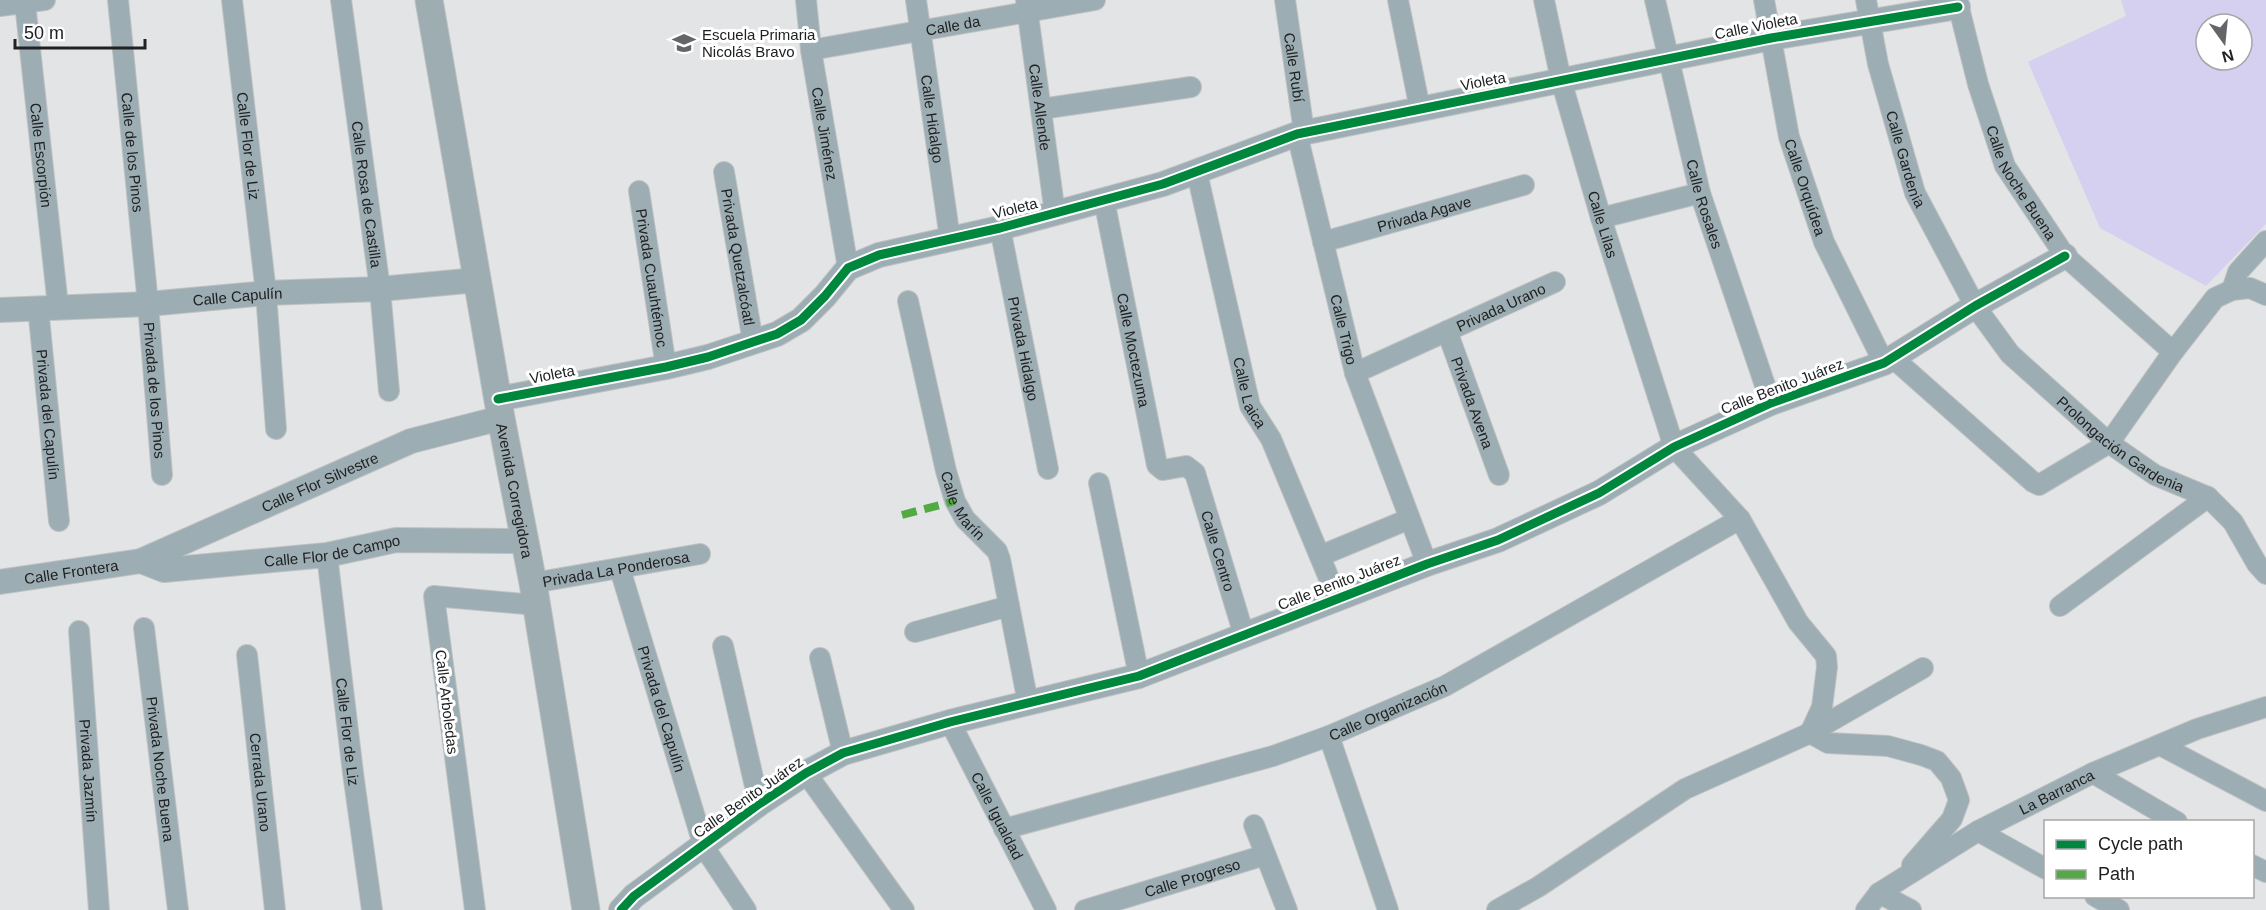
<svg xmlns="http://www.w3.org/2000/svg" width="2266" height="910" font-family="Arial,sans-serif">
  <rect width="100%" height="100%" fill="#e2e4e6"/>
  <!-- green -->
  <path fill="#d5d0f0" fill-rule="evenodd" d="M2121,0H2266V224L2206,286L2100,228L2028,62L2126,16ZM2206,24H2242V60H2206Z"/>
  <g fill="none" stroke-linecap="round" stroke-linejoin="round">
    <!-- minor casing -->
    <g stroke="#c0c1c2" stroke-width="22">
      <g id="minor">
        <path id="s1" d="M118,0L148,304L162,475"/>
        <path id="s2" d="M232,0L266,293L276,429"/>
        <path id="s3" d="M341,0L380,289L389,391"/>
        <path id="s4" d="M806,0L811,50L848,268"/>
        <path id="s5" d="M916,0L950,239"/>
        <path id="s6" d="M1026,0L1055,214"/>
        <path id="s7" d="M1285,0L1304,132"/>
        <polyline points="1398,0 1420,109"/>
        <path id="s8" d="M1544,0L1561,80L1601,218L1674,447L1740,519L1798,622L1826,656L1827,667L1822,707L1810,733"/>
        <path id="s9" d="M1655,0L1700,193L1771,403"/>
        <path id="s10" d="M1764,0L1789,137L1824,242L1884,363"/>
        <path id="s11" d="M1866,0L1878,64L1915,193L1975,306L2010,354L2109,443L2155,475L2208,497L2233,522L2257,564L2266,574"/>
        <path id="s12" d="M1957,0L1978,84L2005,166L2065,256L2173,352"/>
        <path id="s13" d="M25,3L58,306"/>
        <polyline points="0,6 45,0"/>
        <path id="s14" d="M811,50L1095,0"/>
        <polyline points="1041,109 1191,87"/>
        <path id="s15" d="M1297,134L1355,373L1427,564"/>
        <path id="s16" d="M724,172L753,342"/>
        <path id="s17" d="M1197,173L1250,406L1271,439L1338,600"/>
        <path id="s18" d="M639,191L666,367"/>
        <path id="s19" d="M1104,200L1157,465L1163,470L1186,466L1195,473L1244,635"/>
        <polyline points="1601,218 1700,193"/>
        <path id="s20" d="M1000,228L1048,469"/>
        <path id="s21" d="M1323,242L1524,185"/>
        <polyline points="2232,290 2238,272 2266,241"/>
        <path id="s22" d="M908,301L946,471L955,501L965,519L997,551L1000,559L1028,703"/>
        <path id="s23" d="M38,307L59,521"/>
        <path id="s24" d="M1447,331L1499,475"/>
        <polyline points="1893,358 2033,482 2039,485 2109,443 2173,352 2215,298 2232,290 2250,288 2266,295"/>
        <path id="s25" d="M1355,373L1555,282"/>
        <polyline points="1099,483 1139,676"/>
        <path id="s26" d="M327,555L353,773L372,910"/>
        <polyline points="1320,556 1409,519"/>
        <path id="s27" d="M620,569L704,847L746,910"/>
        <path id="s28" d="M533,583L700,554"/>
        <polyline points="2060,606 2208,497"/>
        <path id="s29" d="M144,628L178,910"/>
        <path id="s30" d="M79,631L99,910"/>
        <polyline points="915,632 1009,606"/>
        <polyline points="723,646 759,804"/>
        <path id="s31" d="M247,655L275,910"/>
        <polyline points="820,658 843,753"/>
        <path id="s32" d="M950,722L1046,910"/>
        <polyline points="1810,733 1828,743 1888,746 1921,755 1937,761 1951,778 1959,800 1952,819 1912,865"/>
        <polyline points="1329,736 1388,910"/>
        <polyline points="2160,745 2266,801"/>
        <polyline points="806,773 904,910"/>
        <polyline points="2093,773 2177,822"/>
        <polyline points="1254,825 1287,910"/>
        <path id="s33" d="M1004,829L1273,756L1329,736L1445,686L1740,519"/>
        <polyline points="1978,831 2046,869"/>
        <polyline points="2252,865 2266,872"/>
        <polyline points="1879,893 1911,910"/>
        <polyline points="2095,896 2119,910"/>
        <polyline points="475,910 434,596 536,605"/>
        <path id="s34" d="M1085,910L1265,855"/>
        <polyline points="1497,910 1538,887 1685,789 1810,733 1923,668"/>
        <path id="s35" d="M1866,910L1879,893L1978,831L2093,773L2197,729L2266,707"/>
      </g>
    </g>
    <!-- tertiary casing -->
    <g stroke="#c0c1c2" stroke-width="26">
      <g id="tertiary">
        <path id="s36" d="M0,310L148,304L266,293L380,289L477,280"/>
        <polyline points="498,399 666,367 708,357 777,334 801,320 825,296 848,268 879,255 1000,228 1163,184 1297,134 1771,38 1958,7"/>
        <path id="s37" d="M141,561L164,570L327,555L396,540L524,541"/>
        <path id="s38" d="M0,582L141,561L411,441L501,418"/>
        <polyline points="621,910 634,896 759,804 806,773 843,753 950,722 1139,676 1427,564 1498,540 1599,493 1674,447 1771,403 1884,363 1975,306 2065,256"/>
      </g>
    </g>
    <!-- secondary casing -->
    <g stroke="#c0c1c2" stroke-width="29">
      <g id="secondary">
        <path id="s39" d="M429,0L501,418L533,583L586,910"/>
      </g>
    </g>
    <!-- minor -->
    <use href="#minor" stroke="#9cadb3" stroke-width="20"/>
    <!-- tertiary -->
    <use href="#tertiary" stroke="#9cadb3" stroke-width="24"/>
    <!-- secondary -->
    <use href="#secondary" stroke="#9eadb2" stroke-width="27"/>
    <!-- quiet -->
    <polyline stroke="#52aa43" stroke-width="8" stroke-dasharray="15 8" stroke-linecap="butt" points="902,515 955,501"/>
    <!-- cycleway casing -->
    <g stroke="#fff" stroke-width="13">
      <g id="cycleway">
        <polyline points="498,399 666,367 708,357 777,334 801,320 825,296 848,268 879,255 1000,228 1163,184 1297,134 1771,38 1958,7"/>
        <polyline points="621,910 634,896 759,804 806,773 843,753 950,722 1139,676 1427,564 1498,540 1599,493 1674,447 1771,403 1884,363 1975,306 2065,256"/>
      </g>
    </g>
    <!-- cycleway -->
    <use href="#cycleway" stroke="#00873e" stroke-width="9"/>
  </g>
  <!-- icons -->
  <defs>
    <g id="school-bare" transform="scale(1.8)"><path d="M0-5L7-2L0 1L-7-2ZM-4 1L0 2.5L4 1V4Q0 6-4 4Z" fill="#646567" stroke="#fff" stroke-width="2.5" paint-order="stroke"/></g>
  </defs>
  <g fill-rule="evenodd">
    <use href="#school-bare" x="684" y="43"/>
  </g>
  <g text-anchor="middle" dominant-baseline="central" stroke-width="6" stroke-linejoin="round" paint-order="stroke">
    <!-- street labels -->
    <g font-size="15" fill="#202122" stroke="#fff">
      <text stroke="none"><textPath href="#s14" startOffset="144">Calle da</textPath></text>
      <text transform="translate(1756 26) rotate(-11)">Calle Violeta</text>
      <text stroke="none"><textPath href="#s7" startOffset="68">Calle Rubí</textPath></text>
      <text transform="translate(1483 81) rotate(-11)">Violeta</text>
      <text stroke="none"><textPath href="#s6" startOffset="108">Calle Allende</textPath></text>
      <text stroke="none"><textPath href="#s5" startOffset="120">Calle Hidalgo</textPath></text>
      <text stroke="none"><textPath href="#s4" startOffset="135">Calle Jiménez</textPath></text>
      <text stroke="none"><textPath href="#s2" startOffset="147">Calle Flor de Liz</textPath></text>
      <text stroke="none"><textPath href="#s1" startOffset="153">Calle de los Pinos</textPath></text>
      <text stroke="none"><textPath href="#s13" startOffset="153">Calle Escorpión</textPath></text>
      <text stroke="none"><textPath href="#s11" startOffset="164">Calle Gardenia</textPath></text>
      <text stroke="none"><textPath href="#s12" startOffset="195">Calle Noche Buena</textPath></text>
      <text stroke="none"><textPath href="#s10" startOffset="192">Calle Orquídea</textPath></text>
      <text stroke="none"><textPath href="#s3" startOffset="196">Calle Rosa de Castilla</textPath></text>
      <text stroke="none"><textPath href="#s9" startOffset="210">Calle Rosales</textPath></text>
      <text transform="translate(1015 208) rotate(-14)">Violeta</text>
      <text stroke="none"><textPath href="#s21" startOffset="105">Privada Agave</textPath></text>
      <text stroke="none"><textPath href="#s8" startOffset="232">Calle Lilas</textPath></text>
      <text stroke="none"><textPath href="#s16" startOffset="86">Privada Quetzalcóatl</textPath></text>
      <text stroke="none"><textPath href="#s18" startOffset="88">Privada Cuauhtémoc</textPath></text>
      <text stroke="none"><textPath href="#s36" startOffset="238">Calle Capulín</textPath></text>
      <text stroke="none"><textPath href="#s25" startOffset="160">Privada Urano</textPath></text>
      <text stroke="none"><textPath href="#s15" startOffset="201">Calle Trigo</textPath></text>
      <text stroke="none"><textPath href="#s20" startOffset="123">Privada Hidalgo</textPath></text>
      <text stroke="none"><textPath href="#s19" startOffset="153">Calle Moctezuma</textPath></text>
      <text transform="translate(552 374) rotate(-11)">Violeta</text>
      <text transform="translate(1782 386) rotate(-21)">Calle Benito Juárez</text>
      <text stroke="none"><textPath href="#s1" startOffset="392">Privada de los Pinos</textPath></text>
      <text stroke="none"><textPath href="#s17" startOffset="226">Calle Laica</textPath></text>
      <text stroke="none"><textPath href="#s24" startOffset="76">Privada Avena</textPath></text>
      <text stroke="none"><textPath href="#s23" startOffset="108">Privada del Capulín</textPath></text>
      <text stroke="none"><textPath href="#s11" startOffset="530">Prolongación Gardenia</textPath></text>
      <text stroke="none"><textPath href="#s38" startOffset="338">Calle Flor Silvestre</textPath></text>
      <text stroke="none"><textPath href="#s39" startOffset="498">Avenida Corregidora</textPath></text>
      <text stroke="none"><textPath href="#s22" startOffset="213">Calle Marín</textPath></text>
      <text stroke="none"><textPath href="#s37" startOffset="194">Calle Flor de Campo</textPath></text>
      <text stroke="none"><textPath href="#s19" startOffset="394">Calle Centro</textPath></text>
      <text stroke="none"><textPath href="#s28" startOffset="84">Privada La Ponderosa</textPath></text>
      <text stroke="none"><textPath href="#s38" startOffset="72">Calle Frontera</textPath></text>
      <text transform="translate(1339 582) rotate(-21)">Calle Benito Juárez</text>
      <text transform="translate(447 702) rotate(83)">Calle Arboledas</text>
      <text stroke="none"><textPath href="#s27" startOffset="146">Privada del Capulín</textPath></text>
      <text stroke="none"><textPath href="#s33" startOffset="402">Calle Organización</textPath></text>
      <text stroke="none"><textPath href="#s26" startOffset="178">Calle Flor de Liz</textPath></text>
      <text stroke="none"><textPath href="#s29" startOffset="142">Privada Noche Buena</textPath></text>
      <text stroke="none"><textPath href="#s30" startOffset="140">Privada Jazmín</textPath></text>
      <text stroke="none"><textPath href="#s31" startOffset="128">Cerrada Urano</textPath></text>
      <text stroke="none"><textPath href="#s35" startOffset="226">La Barranca</textPath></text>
      <text transform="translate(748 797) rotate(-35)">Calle Benito Juárez</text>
      <text stroke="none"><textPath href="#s32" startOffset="105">Calle Igualdad</textPath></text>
      <text stroke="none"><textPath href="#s34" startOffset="112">Calle Progreso</textPath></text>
    </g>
    <!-- poi labels -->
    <g font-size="15" fill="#202122" stroke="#fff" text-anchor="start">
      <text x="702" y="34">Escuela Primaria<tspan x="702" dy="17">Nicolás Bravo</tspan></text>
    </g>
  </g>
  <!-- legend -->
  <rect x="2044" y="820" width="210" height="78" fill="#ffffff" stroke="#a6a6a7" stroke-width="1.5"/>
  <rect x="2056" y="840" width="30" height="9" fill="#00873e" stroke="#a6a6a7" stroke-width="1.5"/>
  <text x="2098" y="850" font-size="18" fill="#202122">Cycle path</text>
  <rect x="2056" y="870" width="30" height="9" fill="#52aa43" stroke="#a6a6a7" stroke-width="1.5"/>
  <text x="2098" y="880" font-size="18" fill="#202122">Path</text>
  <!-- north arrow -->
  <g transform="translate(2224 42) rotate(165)"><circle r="28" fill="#ffffff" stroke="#a6a6a7" stroke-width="1.5"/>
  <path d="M0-4.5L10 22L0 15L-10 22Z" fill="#646567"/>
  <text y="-9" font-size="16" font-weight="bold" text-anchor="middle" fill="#202122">N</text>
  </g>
  <!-- scale -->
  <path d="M15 39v9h130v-9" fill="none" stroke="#202122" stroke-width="3"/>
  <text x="24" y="39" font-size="18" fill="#202122" stroke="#ffffff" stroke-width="4.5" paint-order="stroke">50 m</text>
</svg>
